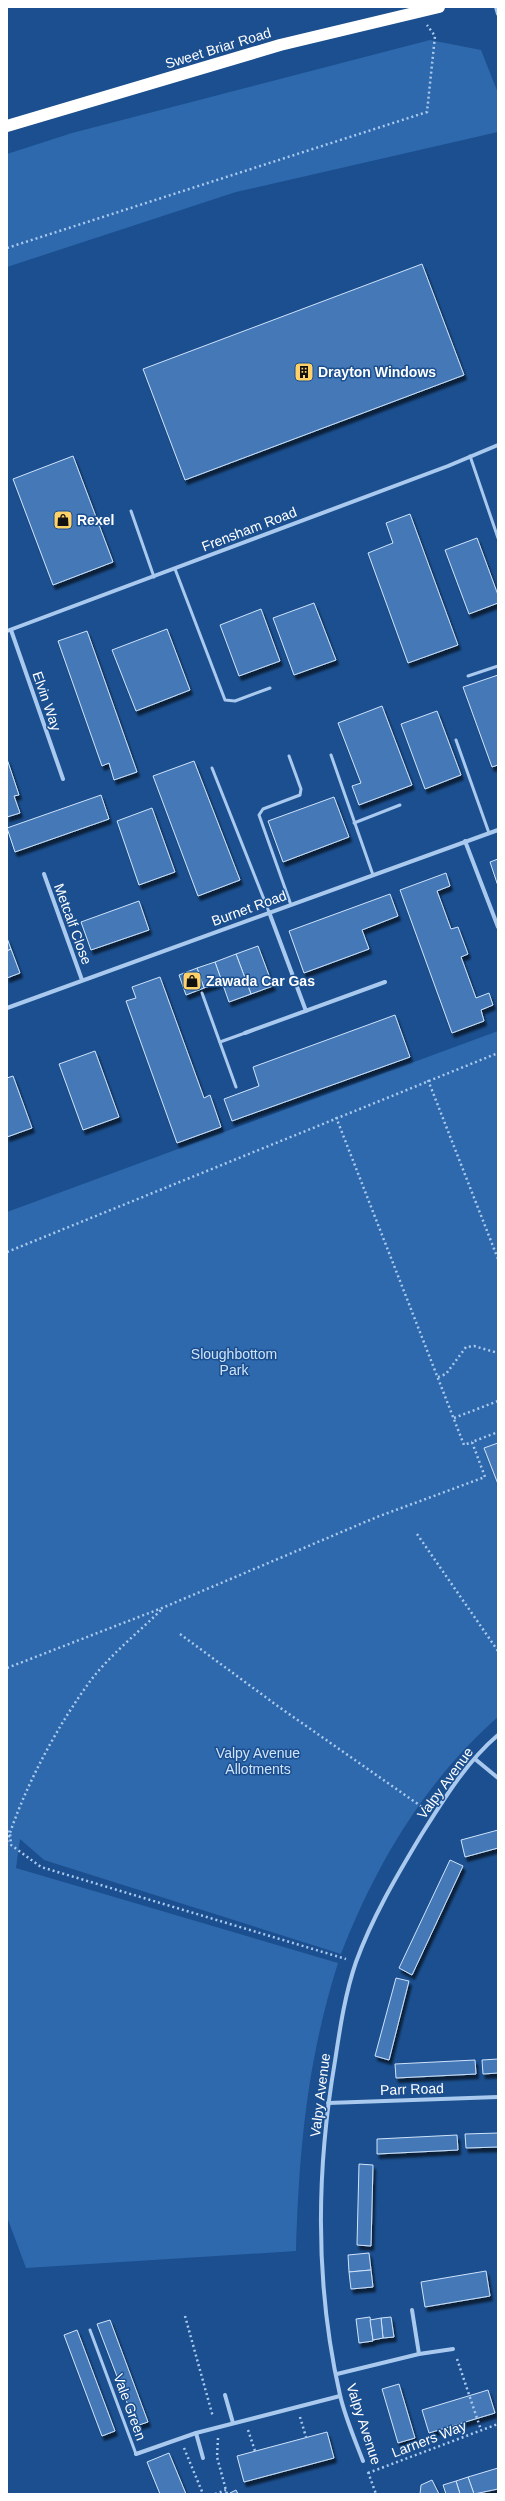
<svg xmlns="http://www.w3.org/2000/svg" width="505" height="2501" font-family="Helvetica,sans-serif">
  <defs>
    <filter id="shadow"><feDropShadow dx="2.5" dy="4.5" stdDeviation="1" flood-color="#0009"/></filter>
  </defs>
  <rect width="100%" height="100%" fill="#1b4f8f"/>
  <!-- green -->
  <g fill="#2e69ad">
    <polygon points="430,40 481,50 498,93 498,132 236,192 7,267 7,154 72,133"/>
    <path d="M498,1031V1717C425,1781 376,1864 341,1954L44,1860L20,1839L16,1868L338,1963C307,2061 299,2149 296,2251L26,2268L7,2217V1212Z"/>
  </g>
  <!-- building -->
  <g fill="#4478b7" stroke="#cfe3fa" filter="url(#shadow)">
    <polygon points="422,264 464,375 185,480 143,369"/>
    <polygon points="73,456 113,562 53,585 13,479"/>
    <polygon points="410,514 458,645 408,663 368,553 393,543 386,523"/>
    <polygon points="477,538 498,595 498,603 469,614 445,550"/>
    <polygon points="314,603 336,660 294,675 273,618"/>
    <polygon points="261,609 280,661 239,676 220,625"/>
    <polygon points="167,629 190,690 136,711 112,650"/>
    <polygon points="87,631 137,772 114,780 109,763 102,766 58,641"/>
    <polygon points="498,675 498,765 492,767 463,687"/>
    <polygon points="382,706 412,785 359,805 352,786 361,783 338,723"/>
    <polygon points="437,711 461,775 425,789 401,724"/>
    <polygon points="7,759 19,795 14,796 20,813 7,817"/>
    <polygon points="194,761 240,880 198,896 153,776"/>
    <polygon points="101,795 109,819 15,852 7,828"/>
    <polygon points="334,797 349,837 283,862 268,821"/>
    <polygon points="152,808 175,872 139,885 117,821"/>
    <polygon points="498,859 498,886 490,862"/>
    <polygon points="446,873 450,886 437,891 451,929 458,927 468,954 461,957 476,998 489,993 493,1005 481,1010 484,1021 452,1033 400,890"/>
    <polygon points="390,894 398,916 362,930 369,949 304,973 289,931"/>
    <polygon points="139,901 149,930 91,950 81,922"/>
    <polygon points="7,938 11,949 7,951"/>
    <polygon points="258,946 273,986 251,994 236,954"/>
    <polygon points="11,949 20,973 7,978 7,951"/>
    <polygon points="236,954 251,994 229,1002 215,962"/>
    <polygon points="215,962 222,982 204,988 197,968"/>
    <polygon points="197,968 204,988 186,995 179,975"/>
    <polygon points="160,977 204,1098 210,1095 221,1127 177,1143 126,1001 136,998 132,987"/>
    <polygon points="395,1015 410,1057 232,1121 224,1099 259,1086 253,1067"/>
    <polygon points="95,1051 119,1117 83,1130 59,1064"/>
    <polygon points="13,1076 32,1128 7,1137 7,1078"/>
    <polygon points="498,1443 498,1484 484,1448"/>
    <polygon points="498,1830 498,1848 465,1857 461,1840"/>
    <polygon points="450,1860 463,1866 412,1975 399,1968"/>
    <polygon points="396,1978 409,1981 389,2060 375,2056"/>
    <polygon points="498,2059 498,2073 483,2074 482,2060"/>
    <polygon points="475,2060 476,2074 396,2078 395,2064"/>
    <polygon points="498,2133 498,2147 466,2148 465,2134"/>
    <polygon points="457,2135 458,2150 377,2154 377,2139"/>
    <polygon points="359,2164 373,2165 371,2246 357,2245"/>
    <polygon points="369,2253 371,2270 349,2272 348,2255"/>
    <polygon points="371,2270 373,2287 351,2289 349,2272"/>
    <polygon points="486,2271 490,2296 425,2307 421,2282"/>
    <polygon points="370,2317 373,2341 359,2343 356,2319"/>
    <polygon points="391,2317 394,2337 383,2338 381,2318"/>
    <polygon points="381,2318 383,2338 373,2340 370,2320"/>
    <polygon points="110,2320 148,2422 136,2426 97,2324"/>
    <polygon points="77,2330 115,2431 102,2436 64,2335"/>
    <polygon points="399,2384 415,2438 398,2443 382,2389"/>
    <polygon points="488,2390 495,2413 429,2433 422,2410"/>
    <polygon points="327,2432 334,2458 244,2482 237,2456"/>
    <polygon points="169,2453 186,2494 160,2494 147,2462"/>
    <polygon points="498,2468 498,2489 474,2494 468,2477"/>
    <polygon points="468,2477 474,2494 460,2494 456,2481"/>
    <polygon points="432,2480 439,2494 420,2494 421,2485"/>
    <polygon points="456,2481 460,2494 446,2494 443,2485"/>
    <polygon points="236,2490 238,2494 230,2494 230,2493"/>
  </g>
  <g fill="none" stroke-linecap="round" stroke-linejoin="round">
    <!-- path -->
    <g stroke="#a9c9ee" stroke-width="2.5" stroke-dasharray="2 3" stroke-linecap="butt">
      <polyline points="7,248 427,112 435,36 427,25"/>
      <polyline points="428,1080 498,1259"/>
      <polyline points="336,1117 464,1445 472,1442"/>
      <polyline points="7,1252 498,1053"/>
      <polyline points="438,1377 446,1374 466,1347 474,1346 498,1353"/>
      <polyline points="454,1418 498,1401"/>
      <polyline points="417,1534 498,1651"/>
      <polyline points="180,1634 279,1707 425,1809"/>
      <polyline points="7,1668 162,1608 377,1517 485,1477 472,1442 498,1432"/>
      <polyline points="7,1831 10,1833 11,1845 41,1867 346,1959"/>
      <path d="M7,1842C24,1788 57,1726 91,1680C111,1654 139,1632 162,1609"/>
      <polyline points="185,2316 213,2417"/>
      <polyline points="457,2359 481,2430"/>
      <polyline points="300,2417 306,2437"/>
      <polyline points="248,2430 255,2451"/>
      <polyline points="218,2438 217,2457 227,2494"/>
      <polyline points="184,2448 203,2494"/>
      <polyline points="368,2472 376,2494"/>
      <polyline points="368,2473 498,2424"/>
      <polyline points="215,2494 226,2490"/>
    </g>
    <!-- lane -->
    <g stroke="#a9c9ee" stroke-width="3">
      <polyline points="470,456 498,538"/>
      <polyline points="131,511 154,577"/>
      <polyline points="175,569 225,700 235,701 270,688"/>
      <polyline points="468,676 498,666"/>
      <polyline points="456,740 489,833"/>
      <polyline points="331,755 373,875"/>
      <polyline points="289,756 301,789 300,795 263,809 259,815 291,905"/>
      <polyline points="212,768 269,912"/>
      <polyline points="354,823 400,805"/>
      <polyline points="202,993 236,1087"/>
      <polyline points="220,1042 245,1033"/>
      <polyline points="90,2330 136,2454"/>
    </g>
    <!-- street -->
    <g stroke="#a9c9ee" stroke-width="4">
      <polyline points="496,7 498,14"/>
      <polyline points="11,630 63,779"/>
      <polyline points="7,631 448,466 498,445"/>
      <polyline points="465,841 498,927"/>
      <polyline points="44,874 82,980"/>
      <polyline points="269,912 306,1011"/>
      <polyline points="7,1008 498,830"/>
      <polyline points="245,1033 385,982"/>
      <polyline points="475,1759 498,1778"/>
      <polyline points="328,2103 498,2097"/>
      <polyline points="412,2310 419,2354"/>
      <polyline points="337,2374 419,2354 453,2349"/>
      <polyline points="225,2395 233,2423"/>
      <polyline points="196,2433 203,2458"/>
      <polyline points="136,2454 196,2433 340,2396"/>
      <path d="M363,2461C355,2440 345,2417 340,2395C315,2285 316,2172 335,2061C340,2028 345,1994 356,1962C372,1918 396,1877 420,1837C442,1802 466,1762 498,1735"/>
    </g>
    <!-- highway -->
    <polyline stroke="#fff" stroke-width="12" points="7,126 280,45 439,7"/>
  </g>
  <!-- icons -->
  <defs>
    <g id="building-square" transform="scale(1)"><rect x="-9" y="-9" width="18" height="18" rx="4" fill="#ffd166" stroke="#1b4f8f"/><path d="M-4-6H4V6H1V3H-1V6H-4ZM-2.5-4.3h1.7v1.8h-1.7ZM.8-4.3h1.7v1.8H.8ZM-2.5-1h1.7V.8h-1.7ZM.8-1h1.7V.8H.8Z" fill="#111"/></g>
    <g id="shop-square" transform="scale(1)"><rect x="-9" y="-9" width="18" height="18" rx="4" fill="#ffd166" stroke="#1b4f8f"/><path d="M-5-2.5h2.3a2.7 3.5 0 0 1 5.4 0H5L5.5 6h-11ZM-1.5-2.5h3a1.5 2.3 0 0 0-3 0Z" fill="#111"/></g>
  </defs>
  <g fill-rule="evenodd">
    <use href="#building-square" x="304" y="372"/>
    <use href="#shop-square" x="63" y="520"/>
    <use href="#shop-square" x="192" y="981"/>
  </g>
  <g text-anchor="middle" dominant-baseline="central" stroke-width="3" stroke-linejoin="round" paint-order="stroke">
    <!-- street labels -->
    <g font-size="14" fill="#fff" stroke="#1b4f8f">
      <text transform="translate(218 48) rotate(-17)">Sweet Briar Road</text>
      <text transform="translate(249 529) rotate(-21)">Frensham Road</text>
      <text transform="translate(47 701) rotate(71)">Elvin Way</text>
      <text transform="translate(249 908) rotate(-20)">Burnet Road</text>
      <text transform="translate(73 924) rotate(70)">Metcalf Close</text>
      <text transform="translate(445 1783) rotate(-54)">Valpy Avenue</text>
      <text transform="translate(412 2089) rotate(-2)">Parr Road</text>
      <text transform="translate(320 2095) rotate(-83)">Valpy Avenue</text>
      <text transform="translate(130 2407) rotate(70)">Vale Green</text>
      <text transform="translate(364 2424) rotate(72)">Valpy Avenue</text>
      <text transform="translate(429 2439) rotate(-21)">Larners Way</text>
    </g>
    <!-- poi labels -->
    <g font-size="14" font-weight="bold" fill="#fff" stroke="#1b4f8f" text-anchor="start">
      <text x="318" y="372">Drayton Windows</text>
      <text x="77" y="520">Rexel</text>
      <text x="206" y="981">Zawada Car Gas</text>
    </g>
    <!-- park labels -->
    <g font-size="14" fill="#cfe3fa" stroke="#1b4f8f">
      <text x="234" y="1354">Sloughbottom<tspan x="234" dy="16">Park</tspan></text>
      <text x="258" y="1753">Valpy Avenue<tspan x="258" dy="16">Allotments</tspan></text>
    </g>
  </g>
  <!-- border -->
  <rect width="505" height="2501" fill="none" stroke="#ffffff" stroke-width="16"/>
</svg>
